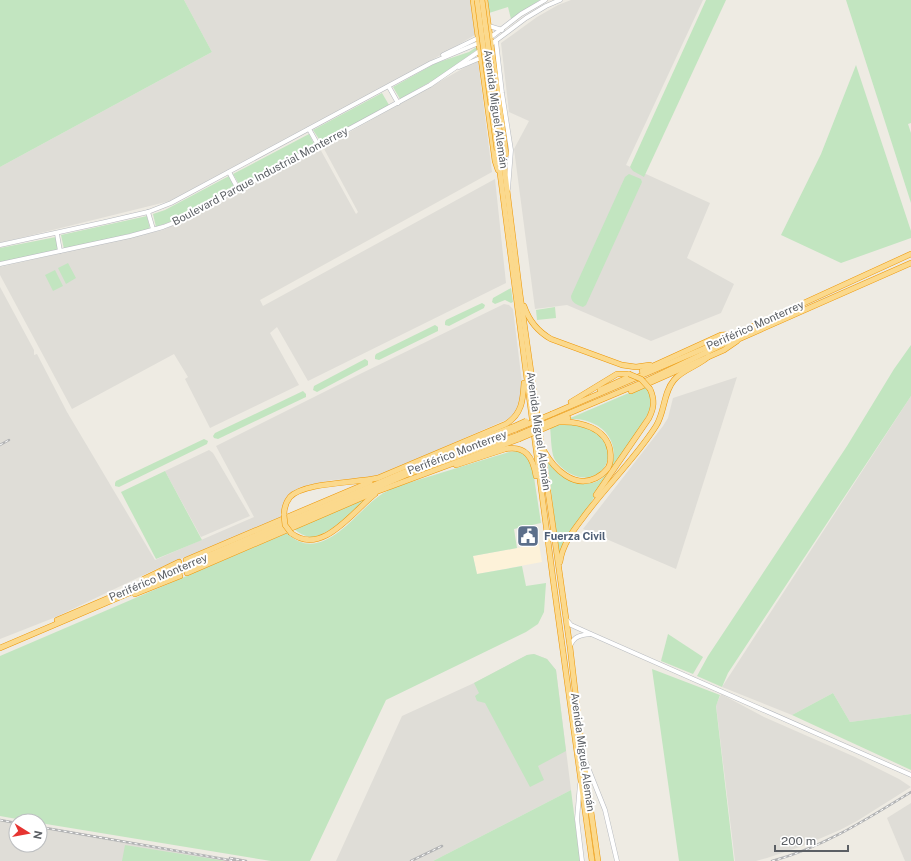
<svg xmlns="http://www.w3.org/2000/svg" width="911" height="861" font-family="'Public Sans',sans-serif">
  <rect width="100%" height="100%" fill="#eeebe3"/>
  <!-- commercial -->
  <polygon fill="#fdf2d9" points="539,544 542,562 477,574 473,556"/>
  <!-- industrial -->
  <g fill="#dfddd7">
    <polygon points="184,0 470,0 475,35 408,74 170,201 0,243 0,167 212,52"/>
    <polygon points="571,0 703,0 626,165 710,203 687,258 734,284 721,313 651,341 567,305 535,309 514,149 529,121 509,112 501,43 537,17 558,5"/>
    <polygon points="478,60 492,172 260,300 263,306 495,179 506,283 308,381 277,327 270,333 299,385 210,428 185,379 188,377 174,354 72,409 0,275 0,267 163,230 207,210 319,147 356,214 358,212 323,147"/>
    <polygon points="0,287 34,350 34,355 37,354 67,412 155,560 254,517 216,446 362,373 504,304 509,305 513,309 523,391 521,404 514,414 508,419 378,476 369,478 332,480 300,487 287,498 282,510 282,517 152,571 56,617 0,639"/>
    <polygon points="737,377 676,569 583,529 663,426 668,418 673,398"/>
    <polygon points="911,396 911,714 850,722 833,693 792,715 722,687"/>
    <polygon points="209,450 213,453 250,516 201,537 165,471"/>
    <polygon points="534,654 547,659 556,670 571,790 433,861 336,861 402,716 474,683 527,655"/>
    <polygon points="721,694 764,717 855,757 899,779 911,787 857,821 840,830 800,847 767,858 756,861 735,861 716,705"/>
    <polygon points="911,803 911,861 905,861 887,818"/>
    <polygon points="0,820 16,823 16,845 40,845 40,827 236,861 0,861"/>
  </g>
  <!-- green -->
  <g fill="#c2e5c0">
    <polygon points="0,0 184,0 212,52 0,167"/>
    <polygon points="487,0 540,0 511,19 508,7 489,13"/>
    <polygon points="706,0 726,0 644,177 633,171 630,167"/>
    <polygon points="846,0 911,0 911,123 908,124 911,133 911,203"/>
    <polygon points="478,46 478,49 437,78 400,99 393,87 436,63 469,52"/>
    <polygon points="856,65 911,231 911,238 841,263 781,235 821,154"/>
    <polygon points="382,93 389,105 321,142 313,130"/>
    <polygon points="309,134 314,144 240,186 233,174"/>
    <path d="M629,174L641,179L642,182L586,305L583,307C578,305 571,303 571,296L625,177Z"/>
    <polygon points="229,176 235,188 186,216 156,227 153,214 165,210"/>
    <polygon points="147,216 150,229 64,249 61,235"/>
    <polygon points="56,237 59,250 0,262 0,248"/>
    <polygon points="68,263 76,278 66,284 58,268"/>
    <polygon points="55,270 63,286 53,291 45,275"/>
    <polygon points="511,288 513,302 511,303 505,300 495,304 492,302 493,298"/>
    <polygon points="482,303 485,305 484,308 449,326 445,325 445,322 446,320"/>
    <polygon points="555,307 556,318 537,320 536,310"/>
    <polygon points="435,325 438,327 438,331 379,360 375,359 375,356 376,354"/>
    <polygon points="911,345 911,396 728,673 722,687 697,676 708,656 847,446 894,369"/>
    <polygon points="365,359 368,361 368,365 317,392 313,390 314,386"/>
    <path d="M645,386C652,396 652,403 648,414C629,444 609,474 590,504C578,521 564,536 559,556L547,457C551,464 556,471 562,476C565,478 570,480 574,481C613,496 631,439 592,423C584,419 576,419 568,419Z"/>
    <polygon points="303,391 306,394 306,397 218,439 214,438 213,436 215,433"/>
    <path d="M569,424C634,430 608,495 569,473C563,469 557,464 554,458C551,451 551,435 550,427L557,425Z"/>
    <polygon points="204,439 208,441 207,444 119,487 115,486 115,483 116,481"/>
    <path d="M518,451L525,455L532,464L541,523L514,529L517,548L473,556L477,574L522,566L526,586L546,583L544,612L538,624L526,632L386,700L310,861H271L40,823V821H28L0,816V656L287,533C321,566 354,514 379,496C384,492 390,490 395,487L509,452Z"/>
    <polygon points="165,471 202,540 156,559 121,492"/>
    <path d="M372,494C358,507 334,531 317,536C309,539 300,534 294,529Z"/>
    <polygon points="668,634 703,657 693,674 661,661"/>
    <polygon points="534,654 547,659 556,670 566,751 538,766 544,780 530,787 485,703 477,701 475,696 479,693 474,683 527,655"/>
    <polygon points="652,669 720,695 716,706 734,861 679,861"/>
    <polygon points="833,693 850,722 911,714 911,770 792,715"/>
    <polygon points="571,790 580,861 433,861"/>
    <polygon points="125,845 226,861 122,861"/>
  </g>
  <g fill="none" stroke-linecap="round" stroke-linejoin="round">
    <!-- secondary casing -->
    <g stroke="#b7babf" stroke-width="5">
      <g id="secondary">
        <polyline points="489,26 502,30"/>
        <polyline points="489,38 495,34 521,14 545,0"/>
        <polyline points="496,41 502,93 511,150 508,189"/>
        <polyline points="490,45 526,18 546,6 560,0"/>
        <polyline points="443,55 478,38"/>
        <polyline points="459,67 478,59 481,59"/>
        <polyline points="389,87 398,103"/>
        <polyline points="309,129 318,145"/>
        <polyline points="229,172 238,189"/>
        <polyline points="148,212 153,229"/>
        <polyline points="57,234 60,251"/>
        <polyline points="0,245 105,222 148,212 171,203 431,63 481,42"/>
        <polyline points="0,264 130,236 163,227 181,220 430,85 481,50"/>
        <polyline points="566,619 571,625 591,634 911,775"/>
        <path d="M570,646C574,636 581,635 590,634"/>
        <polyline points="585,760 605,810 617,861"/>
        <polyline points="580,784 577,819 582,861"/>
      </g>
    </g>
    <!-- highway casing -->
    <g stroke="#ed9604" stroke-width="6">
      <g id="highway">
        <polyline points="473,0 495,161 498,170"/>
        <polyline points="485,0 506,154"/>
        <polyline points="497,150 553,579 592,861"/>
        <polyline points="502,150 520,294 570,647 581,741 598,861"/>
        <path d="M524,306C529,321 537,331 551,339L622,365L636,367L650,365"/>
        <polyline points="642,371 721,335 736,334"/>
        <polyline points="600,390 631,376"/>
        <polyline points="631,391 724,350 737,341"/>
        <polyline points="571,402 617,374 629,374"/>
        <polyline points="552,414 719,342 911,254"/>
        <polyline points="553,420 648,380 726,343 739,339 911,263"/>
        <polyline points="554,424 568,418"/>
        <path d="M544,451C554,469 574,489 596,478C600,476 605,472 608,468C611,463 611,456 610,450C606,428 580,421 560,422"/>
        <polyline points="444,453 515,426"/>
        <path d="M456,465L505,449C526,445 533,458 536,476"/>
        <path d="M596,495L649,418C654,408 655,400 650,389"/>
        <path d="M284,515C284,509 286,502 290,497C304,482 357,483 378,478L506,424C522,414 523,400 524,383"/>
        <path d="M291,533C322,557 353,511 375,494"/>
        <polyline points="186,560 370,482"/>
        <path d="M560,562C562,546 572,532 582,519C605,487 635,459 656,426C665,412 663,393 674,380C683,369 699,366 709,356"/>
        <polyline points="187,573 373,493 519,439"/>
        <polyline points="144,579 179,562"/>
        <polyline points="135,594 180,576"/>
        <polyline points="57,620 402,473 516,429"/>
        <polyline points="0,648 406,475 518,435"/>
      </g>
    </g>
    <!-- secondary -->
    <use href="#secondary" stroke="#fff" stroke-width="4"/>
    <!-- highway -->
    <use href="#highway" stroke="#fbd98d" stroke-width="5"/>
    <!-- rail casing -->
    <g stroke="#b2b3b4" stroke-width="2.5">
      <g id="rail">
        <polyline points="0,445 9,440"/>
        <polyline points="0,820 16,823"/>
        <polyline points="40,827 235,861"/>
        <polyline points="230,858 246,861"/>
        <polyline points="411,861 442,846"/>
        <path d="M772,861C822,848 867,819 911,792"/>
      </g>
    </g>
    <!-- rail -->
    <use href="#rail" stroke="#fff" stroke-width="1" stroke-dasharray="3" stroke-linecap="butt"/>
    <!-- highway-bridge casing -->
    <g stroke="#ed9604" stroke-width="6" stroke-linecap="butt">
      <g id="highway-bridge">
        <polyline points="477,0 497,150"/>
        <polyline points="482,0 502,150"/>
        <polyline points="629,374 641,379 650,389"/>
        <polyline points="515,426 526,421"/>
        <polyline points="516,429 552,414"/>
        <polyline points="518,435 553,420"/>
        <polyline points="519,439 554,424"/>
        <polyline points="284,515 285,525 291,533"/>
      </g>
    </g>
    <!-- highway-bridge -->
    <use href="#highway-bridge" stroke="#fbd98d" stroke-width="5"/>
  </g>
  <!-- icons -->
  <defs>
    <g id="civic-square" transform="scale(1.15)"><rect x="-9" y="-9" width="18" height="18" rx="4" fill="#5c6f8a" stroke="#fff"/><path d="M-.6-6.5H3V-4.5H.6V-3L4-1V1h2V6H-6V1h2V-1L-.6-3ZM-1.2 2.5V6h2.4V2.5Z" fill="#fff"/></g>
  </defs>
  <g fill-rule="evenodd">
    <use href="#civic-square" x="528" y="536"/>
  </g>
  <g text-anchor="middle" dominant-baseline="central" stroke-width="4" stroke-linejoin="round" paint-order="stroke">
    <!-- street labels -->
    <g font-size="11" fill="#5b5f64" stroke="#fff">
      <text transform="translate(496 109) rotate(82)">Avenida Miguel Alemán</text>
      <text transform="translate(260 176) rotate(-28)">Boulevard Parque Industrial Monterrey</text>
      <text transform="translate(755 325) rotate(-24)">Periférico Monterrey</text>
      <text transform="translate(539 431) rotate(82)">Avenida Miguel Alemán</text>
      <text transform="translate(457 452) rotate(-21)">Periférico Monterrey</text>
      <text transform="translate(158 577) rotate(-23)">Periférico Monterrey</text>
      <text transform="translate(583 752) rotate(82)">Avenida Miguel Alemán</text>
    </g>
    <!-- service labels -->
    <g font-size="11" font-weight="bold" fill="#4e5e75" stroke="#fff" text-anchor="start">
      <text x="544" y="536">Fuerza Civil</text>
    </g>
  </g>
  <!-- north arrow -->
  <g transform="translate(28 833) rotate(101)"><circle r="19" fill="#ffffff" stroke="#bdbfc1"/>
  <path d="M0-3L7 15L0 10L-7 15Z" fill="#e63431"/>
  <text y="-6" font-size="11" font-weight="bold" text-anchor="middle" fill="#5b5f64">N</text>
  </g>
  <!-- scale -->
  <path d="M775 845v6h73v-6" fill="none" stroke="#5b5f64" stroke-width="2"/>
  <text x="781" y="845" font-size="12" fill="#5b5f64" stroke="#ffffff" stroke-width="3" paint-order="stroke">200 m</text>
</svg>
